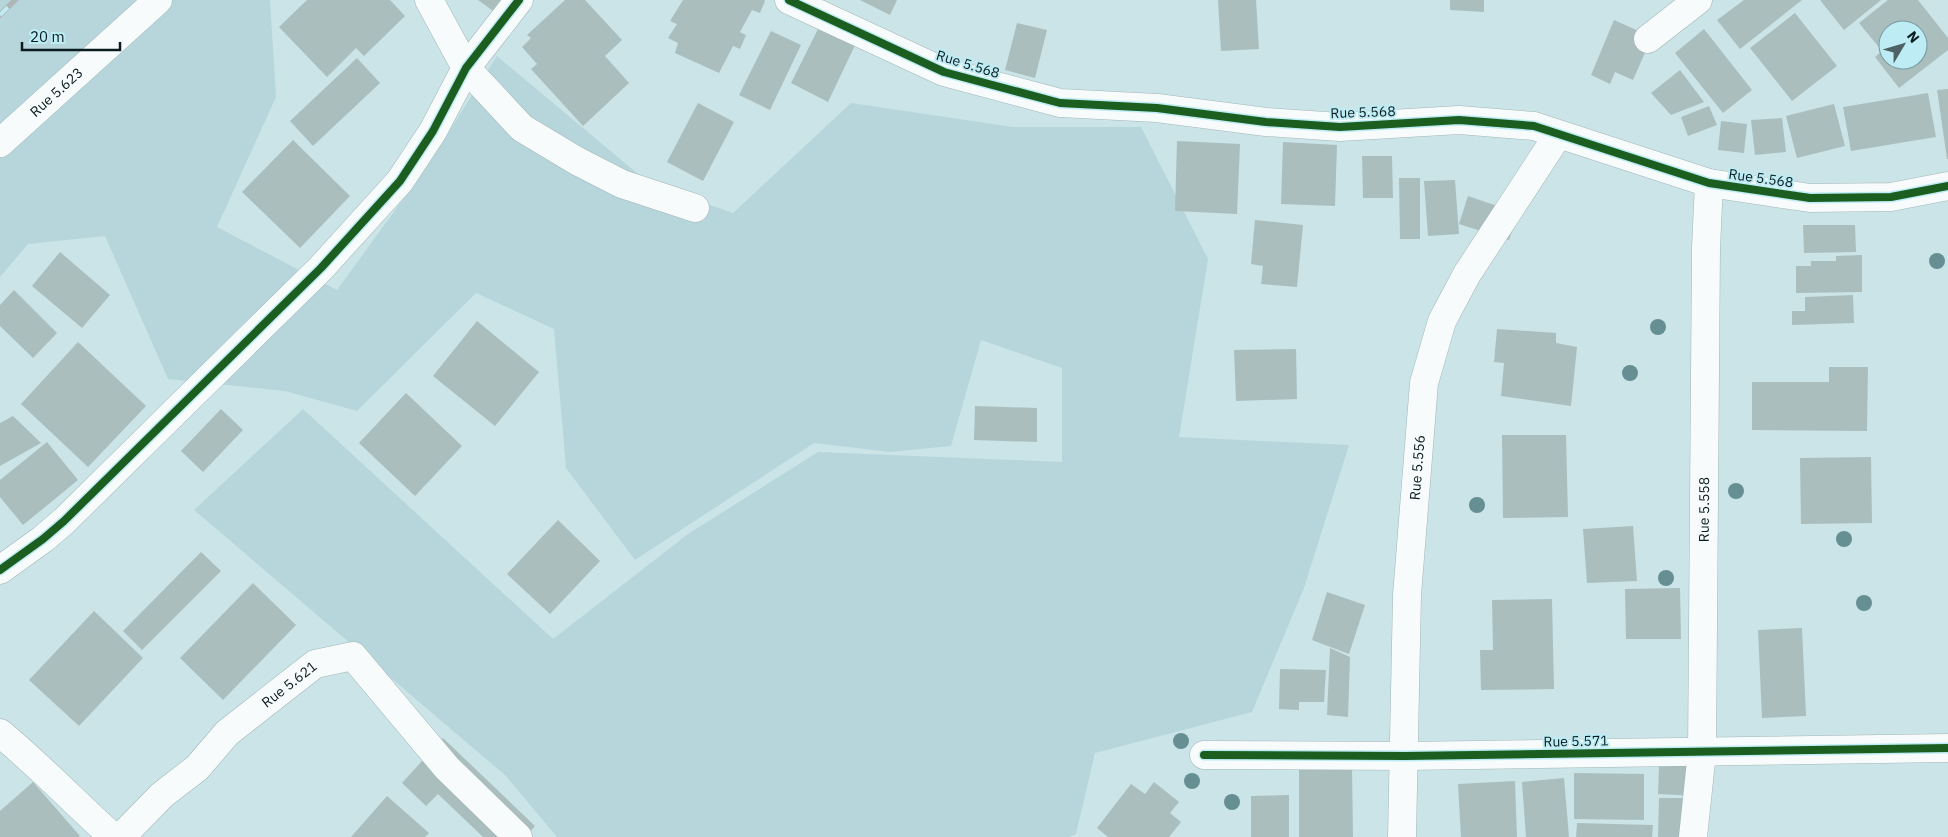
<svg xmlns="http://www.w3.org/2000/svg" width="1948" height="837" font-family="'IBM Plex Sans',sans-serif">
  <rect width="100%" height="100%" fill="#cbe4e7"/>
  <!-- green -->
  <polygon fill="#b7d6db" points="0,0 270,0 276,97 217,227 337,290 425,169 497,56 650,184 733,213 851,103 1013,127 1141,127 1208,259 1179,437 1349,445 1304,588 1252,712 1095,753 1076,834 1069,837 557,837 506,776 194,510 303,409 553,639 688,534 818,452 1062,462 1062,368 981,340 951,446 890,452 814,443 635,560 566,468 554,329 476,293 357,411 285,391 168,379 105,236 28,244 0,277"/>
  <!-- building -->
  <g fill="#aabebe" fill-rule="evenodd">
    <polygon points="307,0 390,0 405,16 364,56 356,48 327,77 279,27"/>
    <polygon points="478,0 512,0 500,16"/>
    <polygon points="565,0 585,0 622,40 605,56 629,83 583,126 531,69 537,64 522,47 531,38 527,35"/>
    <polygon points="683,0 764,0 765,1 760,13 752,10 740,32 746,35 740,49 733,46 719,73 675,53 678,43 668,38 677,24 670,21"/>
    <polygon points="860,0 897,0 890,15"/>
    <polygon points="1218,0 1256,0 1259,49 1221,51"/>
    <polygon points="1450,0 1484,0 1484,12 1450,10"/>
    <polygon points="1744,0 1802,0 1740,49 1717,20"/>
    <polygon points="1820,0 1881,0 1844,30"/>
    <path d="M1888,0H1918L1948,38V50L1899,88L1875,57L1882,51L1859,23ZM1888,30H1918V60H1888Z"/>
    <polygon points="1795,13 1837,66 1792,101 1750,48"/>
    <polygon points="1614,20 1652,37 1633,80 1615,72 1610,84 1591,75"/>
    <polygon points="821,23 857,41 828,102 791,83"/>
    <polygon points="1017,23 1047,30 1035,78 1005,70"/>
    <polygon points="1704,29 1752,90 1723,113 1675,53"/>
    <polygon points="771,31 801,45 770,110 739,95"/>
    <polygon points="357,58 380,83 313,146 290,121"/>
    <polygon points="1680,70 1704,102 1671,115 1651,93"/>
    <polygon points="1948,89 1948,159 1947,159 1937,90"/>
    <polygon points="1928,93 1936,137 1851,151 1843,107"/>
    <polygon points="698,103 734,122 703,181 667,162"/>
    <polygon points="1834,104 1845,146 1797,158 1786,116"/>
    <polygon points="1709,106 1717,125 1688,136 1681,117"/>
    <polygon points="1782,118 1786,152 1755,155 1751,120"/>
    <polygon points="1721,121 1747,124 1744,153 1718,150"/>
    <polygon points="293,140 350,196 300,248 242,192"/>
    <polygon points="1177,141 1240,144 1237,214 1175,211"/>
    <polygon points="1283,142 1337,145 1335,206 1281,204"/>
    <polygon points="1362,156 1392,156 1393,198 1363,198"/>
    <polygon points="1399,178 1420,178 1420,239 1400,239"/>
    <polygon points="1455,180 1459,234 1428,236 1424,181"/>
    <polygon points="1468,196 1518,213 1509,240 1459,224"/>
    <polygon points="1255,220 1303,225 1297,287 1261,284 1263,266 1251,264"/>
    <polygon points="1803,225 1855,225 1856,252 1804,253"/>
    <polygon points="60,252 110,295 82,328 32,286"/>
    <polygon points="1862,255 1862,292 1796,293 1796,266 1811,266 1811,261 1836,261 1836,256"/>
    <polygon points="14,290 57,333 33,358 0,326 0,305"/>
    <polygon points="1853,295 1854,323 1792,325 1792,311 1805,311 1805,297"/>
    <polygon points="477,321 539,372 495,426 433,376"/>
    <polygon points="1497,329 1556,333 1556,343 1577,347 1571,406 1501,396 1504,363 1494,362"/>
    <polygon points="78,342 146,406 88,467 21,404"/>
    <polygon points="1296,349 1297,399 1236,401 1234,350"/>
    <polygon points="1829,367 1868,367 1867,431 1752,430 1752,382 1829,382"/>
    <polygon points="406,393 462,446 415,496 359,443"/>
    <polygon points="975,406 1037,408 1037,442 974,440"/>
    <polygon points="221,409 243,430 203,472 181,451"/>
    <polygon points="13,416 41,443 0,466 0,423"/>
    <polygon points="1502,435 1566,435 1568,517 1503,518"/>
    <polygon points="47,442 78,480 23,525 0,497 0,480"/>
    <polygon points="1871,457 1872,523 1801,524 1800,458"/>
    <polygon points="558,520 600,561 550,614 507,574"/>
    <polygon points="1633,526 1637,581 1587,583 1583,529"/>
    <polygon points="201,552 221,571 142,650 123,631"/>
    <polygon points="253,583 296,625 223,700 180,658"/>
    <polygon points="1680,588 1681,639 1626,639 1625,589"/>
    <polygon points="1327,592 1365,605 1349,654 1312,640"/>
    <polygon points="1552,599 1554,689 1481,690 1480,650 1493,650 1492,600"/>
    <polygon points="94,611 143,658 79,726 29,680"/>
    <polygon points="1802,628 1806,716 1762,718 1758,630"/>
    <polygon points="1330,648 1350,657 1348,717 1327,715"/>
    <polygon points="1280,669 1326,670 1324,702 1299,702 1299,710 1279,709"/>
    <polygon points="443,738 535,826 525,837 483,837 438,794 426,806 402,783"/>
    <polygon points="1659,765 1698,766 1697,796 1658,794"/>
    <polygon points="1299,767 1352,767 1353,837 1299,837"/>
    <polygon points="1574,773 1644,774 1644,820 1574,819"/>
    <polygon points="1564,778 1569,837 1526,837 1522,782"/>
    <polygon points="1515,781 1517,837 1461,837 1458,784"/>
    <polygon points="33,782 80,836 78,837 0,837 0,811"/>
    <polygon points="1154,782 1179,802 1170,813 1181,822 1169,837 1108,837 1097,828 1131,784 1145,794"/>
    <polygon points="1289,795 1289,837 1251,837 1251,796"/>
    <polygon points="387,796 429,833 425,837 351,837"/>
    <polygon points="1659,798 1700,798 1700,837 1658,837"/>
    <polygon points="1577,823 1653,825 1652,837 1576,837"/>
  </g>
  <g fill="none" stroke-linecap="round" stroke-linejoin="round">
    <!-- minor casing -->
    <g stroke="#a2b6b8" stroke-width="29">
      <g id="minor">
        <polyline points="429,0 466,68 522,128 577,161 622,184 695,208"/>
        <polyline points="789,0 944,72 1060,103 1157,108 1266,122 1340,127 1459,120 1534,126 1709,183 1810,198 1891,197 1948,186"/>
        <polyline points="1648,39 1698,0"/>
        <path id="s1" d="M0,143L158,0"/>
        <polyline points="0,570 43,539 64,521 321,268 400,181 433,131 466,68 519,0"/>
        <path d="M0,733C40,766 75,803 113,837"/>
        <polyline points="1204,755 1405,756 1948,748"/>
        <path id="s2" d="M121,837L162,795L197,768L227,733L315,664L353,656L447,768L518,837"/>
        <path id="s3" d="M1402,837L1407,595L1424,383L1442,321L1467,274L1558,135"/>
        <path id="s4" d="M1693,837L1702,752L1706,248L1709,183"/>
      </g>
    </g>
    <!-- minor -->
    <use href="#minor" stroke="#f7fbfb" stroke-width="28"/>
    <!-- rail casing -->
    <g stroke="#b0b6b7" stroke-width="5.5">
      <polyline id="rail" points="0,15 15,0"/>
    </g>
    <!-- rail -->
    <use href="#rail" stroke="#beecf4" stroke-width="4" stroke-dasharray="11" stroke-linecap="butt"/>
    <!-- cycleway casing -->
    <g stroke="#beecf4" stroke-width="11">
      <g id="cycleway">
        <polyline points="789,0 944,72 1060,103 1157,108 1266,122 1340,127 1459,120 1534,126 1709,183 1810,198 1891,197 1948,186"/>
        <polyline points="0,570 43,539 64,521 321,268 400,181 433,131 466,68 519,0"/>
        <polyline points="1204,755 1405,756 1948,748"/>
      </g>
    </g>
    <!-- cycleway -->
    <use href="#cycleway" stroke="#1b5e20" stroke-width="8"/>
  </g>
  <!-- trees -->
  <g fill="#668f94">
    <circle cx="1937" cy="261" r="8"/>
    <circle cx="1658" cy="327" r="8"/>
    <circle cx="1630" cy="373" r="8"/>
    <circle cx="1736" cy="491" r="8"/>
    <circle cx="1477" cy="505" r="8"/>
    <circle cx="1844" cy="539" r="8"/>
    <circle cx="1666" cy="578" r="8"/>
    <circle cx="1864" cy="603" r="8"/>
    <circle cx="1181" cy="741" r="8"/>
    <circle cx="1192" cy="781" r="8"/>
    <circle cx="1232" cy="802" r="8"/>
  </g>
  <g text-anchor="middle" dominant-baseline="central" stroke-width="4" stroke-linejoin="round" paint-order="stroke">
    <!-- street labels -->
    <g font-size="14" fill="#0a1c1f" stroke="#beecf4">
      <text transform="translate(968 64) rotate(17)">Rue 5.568</text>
      <text stroke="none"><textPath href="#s1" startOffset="76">Rue 5.623</textPath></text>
      <text transform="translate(1363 112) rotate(-2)">Rue 5.568</text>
      <text transform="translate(1761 178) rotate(8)">Rue 5.568</text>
      <text stroke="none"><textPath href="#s3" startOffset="370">Rue 5.556</textPath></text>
      <text stroke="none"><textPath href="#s4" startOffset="328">Rue 5.558</textPath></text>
      <text stroke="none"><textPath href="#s2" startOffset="228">Rue 5.621</textPath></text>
      <text transform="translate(1576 741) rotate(-1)">Rue 5.571</text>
    </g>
  </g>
  <!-- north arrow -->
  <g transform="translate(1903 45) rotate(52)"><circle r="24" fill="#beecf4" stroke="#76999f"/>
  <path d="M0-4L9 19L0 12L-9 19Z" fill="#4e6265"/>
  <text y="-8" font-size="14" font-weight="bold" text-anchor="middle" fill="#0a1c1f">N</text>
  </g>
  <!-- scale -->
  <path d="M22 42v8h98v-8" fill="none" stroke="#0a1c1f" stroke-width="2.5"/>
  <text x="30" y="42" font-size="15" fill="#0a1c1f" stroke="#beecf4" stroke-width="4" paint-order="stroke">20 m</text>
</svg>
